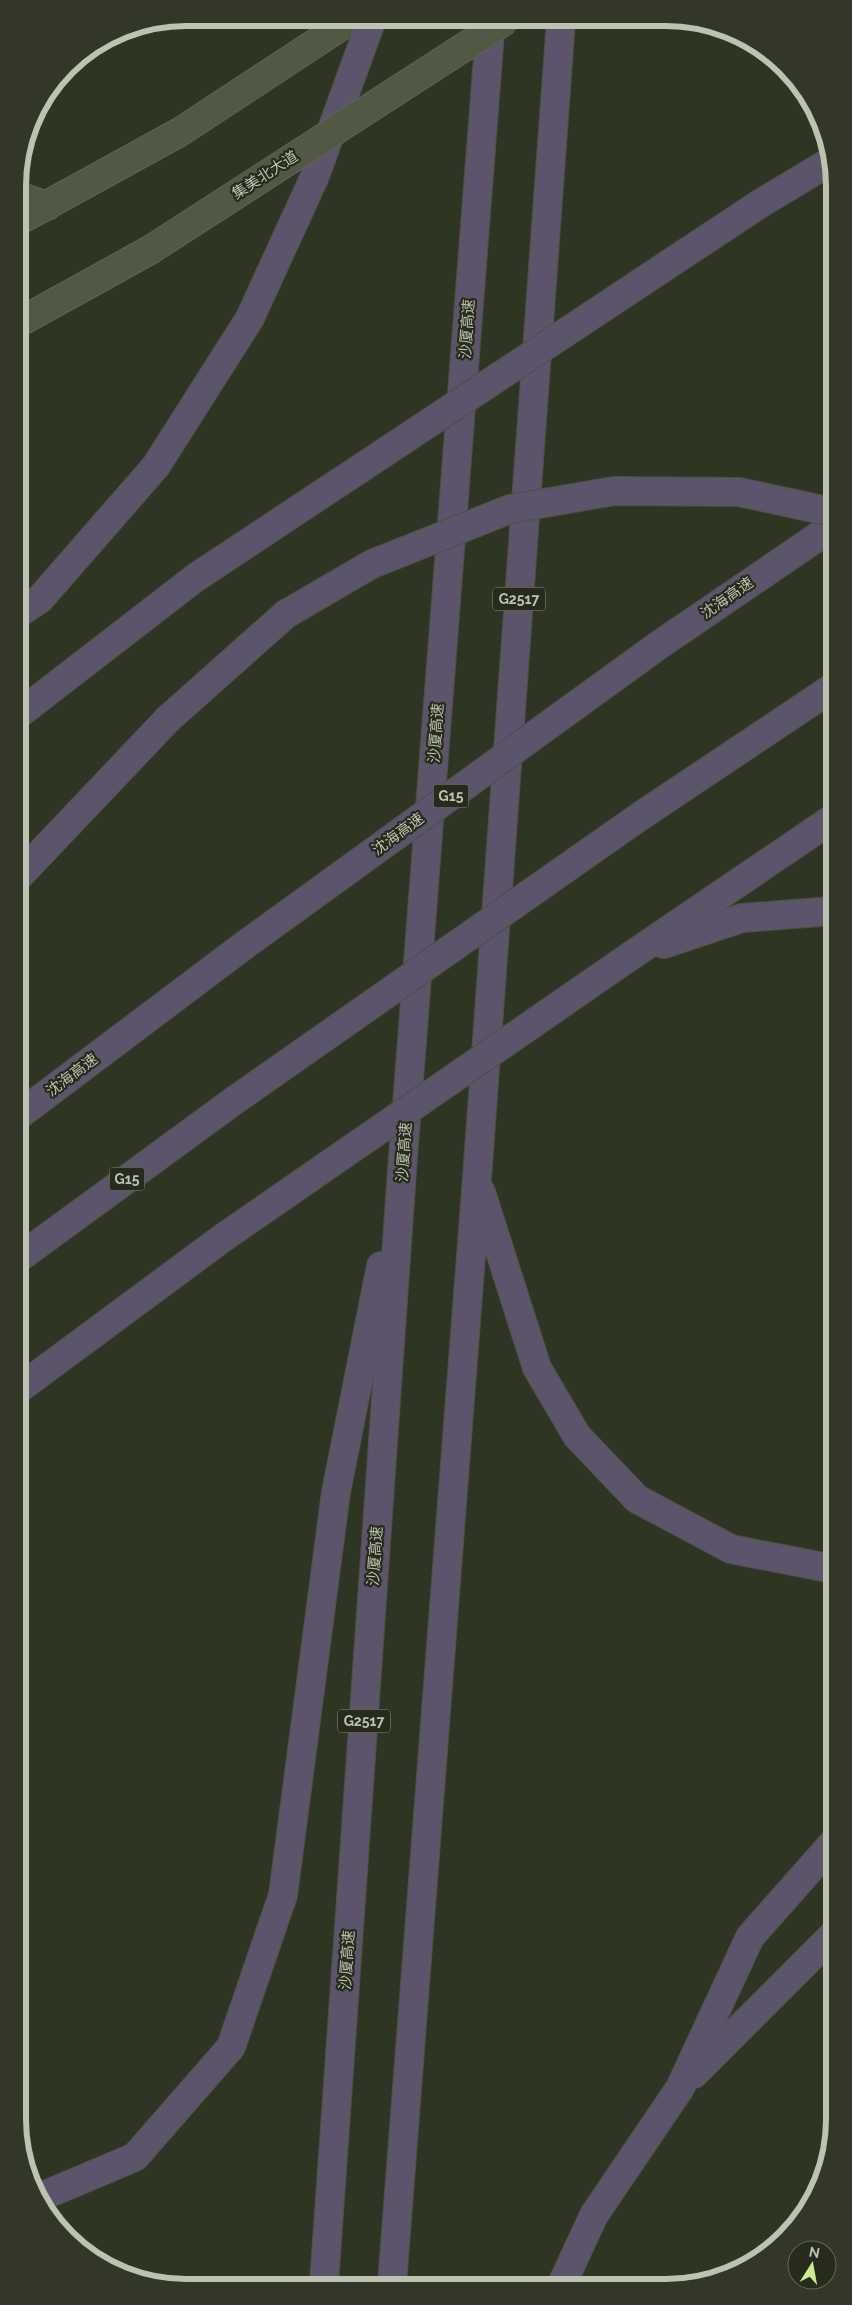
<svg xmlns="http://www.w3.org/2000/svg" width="852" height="2305" font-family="Raleway,'Noto Sans SC',sans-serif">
  <rect width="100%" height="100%" fill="#2f3523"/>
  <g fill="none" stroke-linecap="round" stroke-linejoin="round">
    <!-- secondary casing -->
    <g stroke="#5f6453" stroke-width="30">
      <g id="secondary">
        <polyline points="18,196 47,206"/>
        <polyline points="18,221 180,132 352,19"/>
        <polyline points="18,323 150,250"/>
      </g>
    </g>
    <!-- motorway casing -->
    <g stroke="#4c5140" stroke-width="30">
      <g id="motorway">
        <polyline points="758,205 831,161"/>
        <polyline points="19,613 40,599 156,466 250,318 315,176 372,19"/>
        <polyline points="659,645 832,527"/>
        <polyline points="19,714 195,578"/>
        <polyline points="642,815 832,688"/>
        <polyline points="664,944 742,918 832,911"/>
        <polyline points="632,955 832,819"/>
        <polyline points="19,1115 242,947"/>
        <polyline points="481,1192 537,1368 577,1436 637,1499 731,1549 833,1569"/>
        <polyline points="19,1258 235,1100"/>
        <polyline points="20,1388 224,1237"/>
        <polyline points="694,2074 834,1934"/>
        <polyline points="38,2198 135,2157 231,2047 283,1895 336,1492 381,1266"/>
        <polyline points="324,2284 403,1157 491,19"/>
        <polyline points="392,2284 477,1178 561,20"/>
        <polyline points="562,2284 594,2215 680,2088 750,1937 834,1842"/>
      </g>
    </g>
    <!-- secondary -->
    <use href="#secondary" stroke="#515944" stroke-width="28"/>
    <!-- motorway -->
    <use href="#motorway" stroke="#5c546b" stroke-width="28"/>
    <!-- secondary-bridge casing -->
    <g stroke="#5f6453" stroke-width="30" stroke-linecap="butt">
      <polyline id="secondary-bridge" points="150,250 506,20"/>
    </g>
    <!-- motorway-bridge casing -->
    <g stroke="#4c5140" stroke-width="30" stroke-linecap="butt">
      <g id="motorway-bridge">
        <polyline points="195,578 758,205"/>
        <polyline points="19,876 168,719 286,614 372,564 510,509 614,491 739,492 832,512"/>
        <polyline points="242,947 659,645"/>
        <polyline points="235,1100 642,815"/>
        <polyline points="224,1237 632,955"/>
      </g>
    </g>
    <!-- secondary-bridge -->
    <use href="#secondary-bridge" stroke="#515944" stroke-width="28"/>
    <!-- motorway-bridge -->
    <use href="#motorway-bridge" stroke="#5c546b" stroke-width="28"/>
  </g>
  <g text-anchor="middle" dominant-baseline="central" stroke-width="4.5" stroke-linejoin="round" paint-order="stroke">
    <!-- shield labels -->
    <g fill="#262b1b" stroke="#8f9583" stroke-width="1">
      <rect x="493" y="587.5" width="52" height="23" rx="4"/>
      <rect x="433.5" y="784.5" width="35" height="23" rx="4"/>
      <rect x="109.5" y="1167.5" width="35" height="23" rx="4"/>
      <rect x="338" y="1709.5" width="52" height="23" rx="4"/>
    </g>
    <g font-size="14" font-weight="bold" fill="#bcc3b0">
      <text x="519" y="599">G2517</text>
      <text x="451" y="796">G15</text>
      <text x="127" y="1179">G15</text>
      <text x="364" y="1721">G2517</text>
    </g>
    <!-- street labels -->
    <g font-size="15" fill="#bcc3b0" stroke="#262b1b">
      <text transform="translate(265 175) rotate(-33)">集美北大道</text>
      <text transform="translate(467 329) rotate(-86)">沙厦高速</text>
      <text transform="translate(727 598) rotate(-35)">沈海高速</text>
      <text transform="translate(436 733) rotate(-86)">沙厦高速</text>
      <text transform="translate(398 834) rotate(-36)">沈海高速</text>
      <text transform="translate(72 1075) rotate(-37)">沈海高速</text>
      <text transform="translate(404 1152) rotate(-86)">沙厦高速</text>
      <text transform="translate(375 1556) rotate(-86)">沙厦高速</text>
      <text transform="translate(347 1960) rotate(-86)">沙厦高速</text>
    </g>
  </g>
  <!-- crop -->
  <path d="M0 0H852V2305H0ZM186 26H666A160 160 0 0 1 826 186V2119A160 160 0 0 1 666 2279H186A160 160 0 0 1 26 2119V186A160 160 0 0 1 186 26Z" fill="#323727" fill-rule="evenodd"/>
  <path fill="none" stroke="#bcc3b0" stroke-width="6" d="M186 26H666A160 160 0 0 1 826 186V2119A160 160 0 0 1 666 2279H186A160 160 0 0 1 26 2119V186A160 160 0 0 1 186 26Z"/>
  <!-- north arrow -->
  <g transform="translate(812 2265) rotate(11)"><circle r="24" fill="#262b1b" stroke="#626857"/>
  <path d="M0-4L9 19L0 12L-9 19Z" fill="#caec8c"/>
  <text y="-8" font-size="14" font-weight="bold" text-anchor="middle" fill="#bcc3b0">N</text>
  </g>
</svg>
